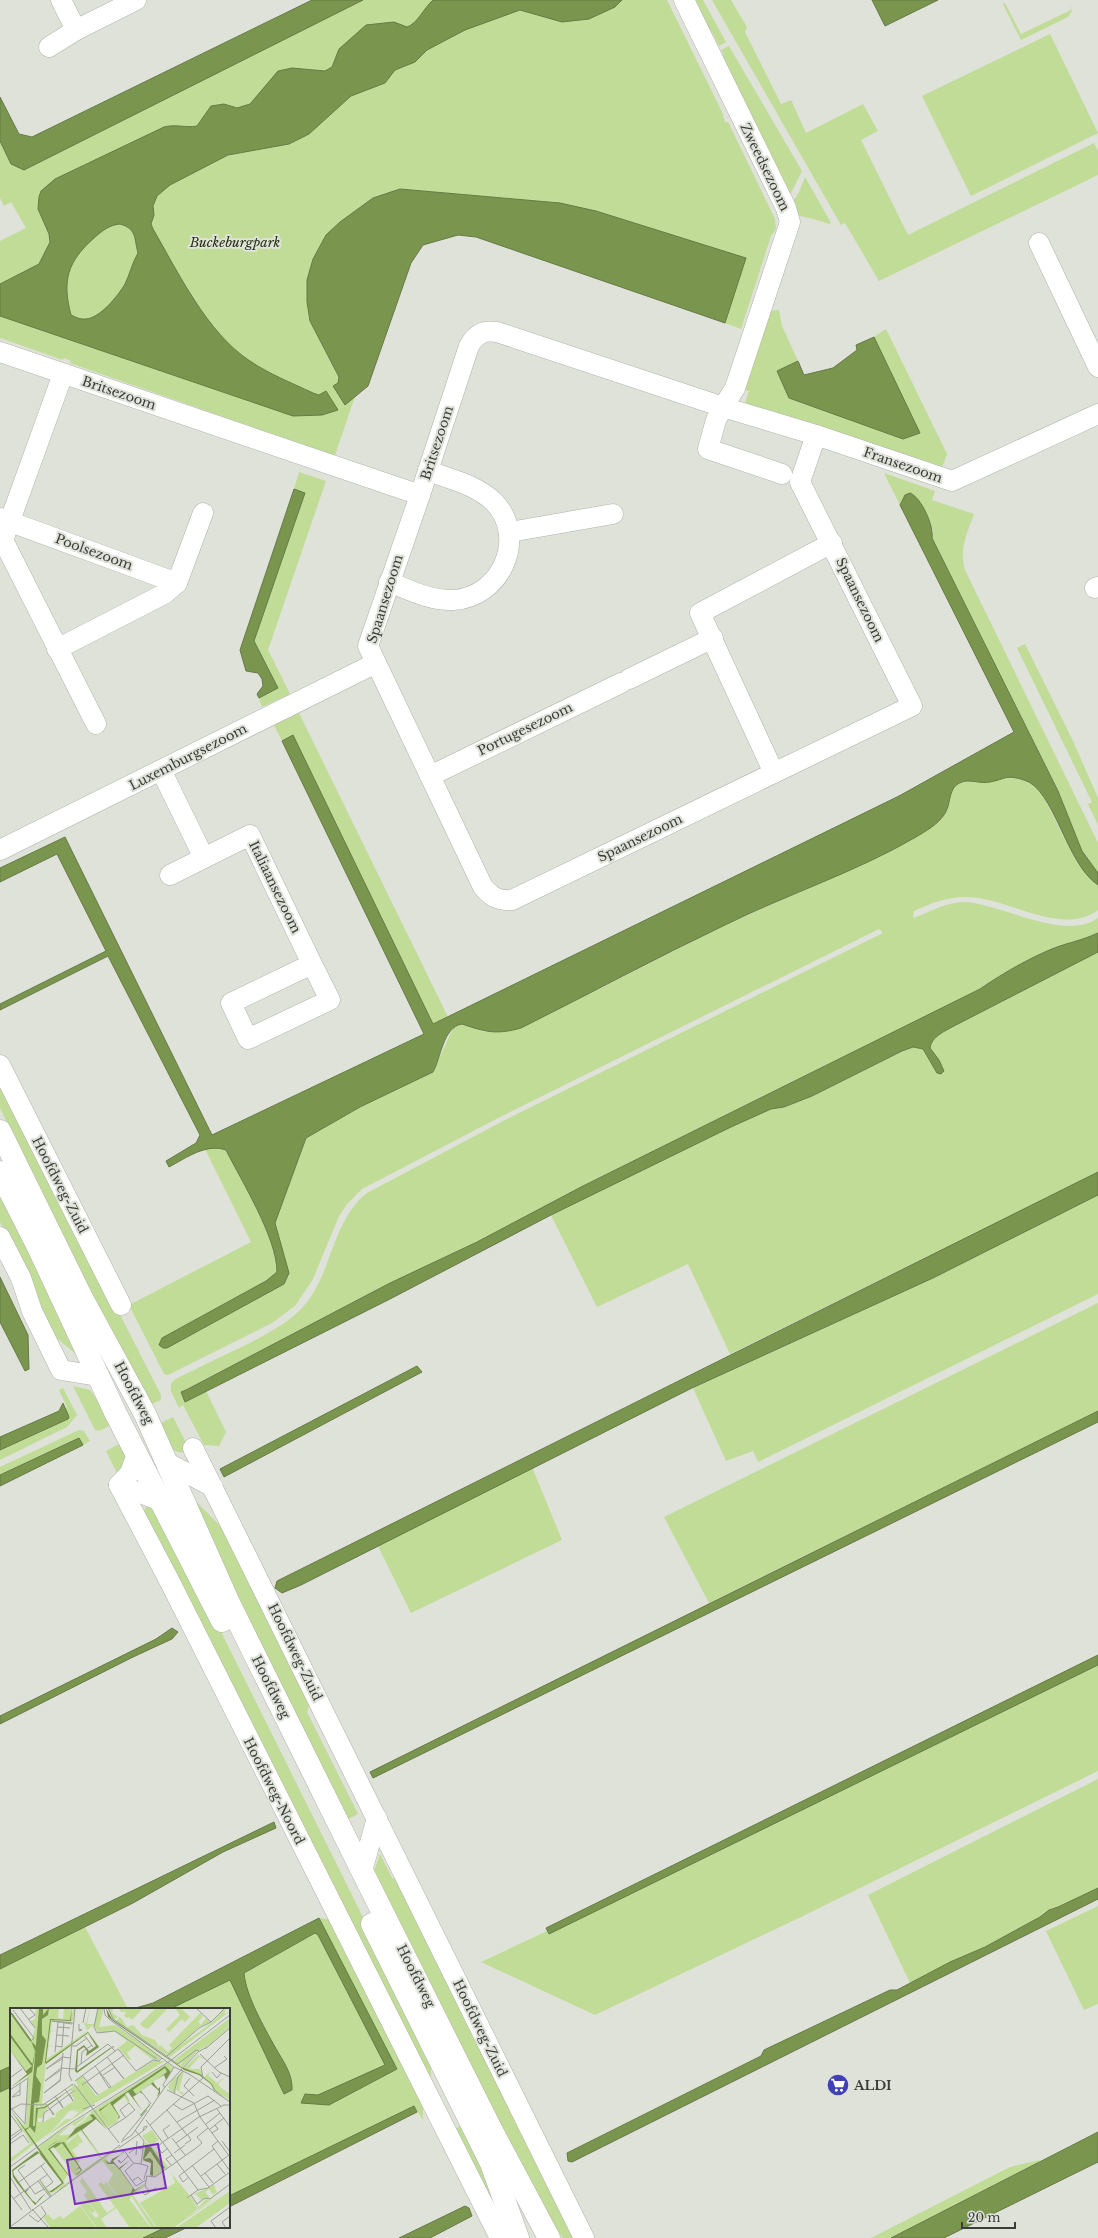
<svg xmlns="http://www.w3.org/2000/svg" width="1098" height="2238" font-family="'Libre Baskerville',serif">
  <rect width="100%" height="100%" fill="#dee2d9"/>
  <!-- green -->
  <g fill="#c0dc97">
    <polygon points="346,0 667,0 722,112 725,122 728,122 775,219 776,229 771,236 741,329 725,323 726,321 466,225 416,237 360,382 333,461 324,457 321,451 70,363 71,361 64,358 63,360 0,338 0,241 26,228 11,202 4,206 0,198 0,141 11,164"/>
    <polygon points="689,0 703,0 726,42 719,46 712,32 704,30"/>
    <polygon points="712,0 731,0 747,27 745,32 781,104 791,100 806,133 863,104 878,131 861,140 908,235 1094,143 1098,151 1098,175 879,281 845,223 841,225"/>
    <polygon points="1068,2 1072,11 1068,17 1021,40 1003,4 1005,3 1021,34 1071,10"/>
    <polygon points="1050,34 1098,133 971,196 922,96"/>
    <polygon points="729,46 802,171 788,199 720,63 723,54 721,50"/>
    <polygon points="805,177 831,223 829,224 817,220 796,215 791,205 799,192"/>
    <polygon points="779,310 782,326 798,361 777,371 903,439 919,433 874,337 886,329 947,454 941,470 745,403 749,391 741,389 769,311"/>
    <polygon points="299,472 326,481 268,650 290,694 262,707 259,698 278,688 254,641 305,493 294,489"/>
    <path d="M884,473L935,491L932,500L974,514C967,533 959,550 965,570L1098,843V873L1082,851L1058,791L932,538L933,530L911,493L905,495L900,505Z"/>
    <polygon points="1025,644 1073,741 1098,798 1098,825 1088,804 1092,802 1017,648"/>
    <polygon points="299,713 448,1017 433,1024 293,736 282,741 274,725"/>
    <path d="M1009,776L1026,780L1037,786L1044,797L1063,836L1091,880L1098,885V910C1062,937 1008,898 969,897C949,896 931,903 914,911L913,918C931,912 945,902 965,902C1002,904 1065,942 1098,918V933C1087,938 1077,941 1066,944C1039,952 1003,973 980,989L581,1187L477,1242L390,1283L186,1390L181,1393L185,1401L206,1391L226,1432L219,1446L204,1445L183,1405L179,1408L171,1391V1383C178,1376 191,1372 200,1367C231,1351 273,1335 298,1312C333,1280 329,1223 367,1193L505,1120L883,933L879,929L502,1116L362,1189L347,1204L339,1216L313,1279L295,1306L272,1323L168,1375L164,1374L129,1305L251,1242L205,1149L215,1146L226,1150C242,1183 276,1237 277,1272L266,1281L162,1338L163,1348H167L284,1284L289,1273L275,1223L306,1138L360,1107L433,1072L453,1028L462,1024L484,1032L599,989L725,925L840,874L917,836L941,820L946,813L952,790L959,783L964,781L990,782Z"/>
    <path d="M1098,952V1172L730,1354L688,1264L597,1307L551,1215L731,1127L771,1109L784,1107L812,1096L902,1051L913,1047L923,1049L930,1062L941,1074L944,1071L939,1060L930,1048C931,1037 945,1031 954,1026Z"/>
    <polygon points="0,1080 161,1395 161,1400 147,1406 0,1108"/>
    <polygon points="1098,1195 1098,1294 758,1462 753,1451 726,1461 693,1388 933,1278"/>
    <polygon points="0,1198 20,1231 77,1355 53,1335 27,1276 0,1222"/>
    <polygon points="1098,1303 1098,1411 709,1603 664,1517"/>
    <polygon points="73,1386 90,1390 107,1412 113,1424 99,1431 95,1430"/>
    <polygon points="63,1388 77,1415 67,1427 0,1460 0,1450 31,1435 67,1407 59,1390"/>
    <path d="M173,1417L188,1447L185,1452C169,1455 164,1437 157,1425Z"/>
    <polygon points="79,1430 84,1431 90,1441 83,1445 79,1438 0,1475 0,1467"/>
    <polygon points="123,1442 127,1453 123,1468 117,1473 106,1451"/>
    <polygon points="532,1467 562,1540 411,1613 378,1546"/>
    <polygon points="190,1495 223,1529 310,1703 307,1712 358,1814 343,1822"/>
    <polygon points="146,1507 149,1507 166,1521 428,2048 431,2057 431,2076 427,2077 144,1511"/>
    <polygon points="1098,1665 1098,1771 801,1917 595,2015 481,1962 547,1931 549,1934"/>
    <polygon points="1098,1779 1098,1888 1058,1907 1052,1908 1040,1917 985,1947 910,1983 868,1895"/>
    <polygon points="380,1854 392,1878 396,1879 575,2238 563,2238 542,2208 374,1871"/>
    <polygon points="1098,1906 1098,2004 1084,2010 1046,1931"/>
    <path d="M319,1918L332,1920L423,2101V2120L414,2106L229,2196V2009H170L230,1979L284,2094L292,2090C293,2074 283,2061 275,2047C263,2025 246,1998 244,1973L315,1933L318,1935L385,2066L318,2095L305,2094L329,2105L397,2069Z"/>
    <polygon points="85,1927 128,2009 11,2009 11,2066 0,2071 0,1969"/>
    <polygon points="11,2087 11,2227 166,2227 143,2238 0,2238 0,2092"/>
    <polygon points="460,2126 482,2155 505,2238 454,2130"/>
    <polygon points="1039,2160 1040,2162 891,2238 871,2238 1010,2167"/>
  </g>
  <!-- water -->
  <g fill="#7a954d" stroke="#677a47" fill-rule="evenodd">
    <polygon points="312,0 363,0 24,170 11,164 0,141 0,97 19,134 32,137"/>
    <path d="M433,0H622L615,7L589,19L562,22L520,10L465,30L427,50L415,62L395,70L385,83L351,96L309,134L289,144L228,155L170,185L157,196L153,206L154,215L151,224L153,229C178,272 207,333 250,361C269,374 292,383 313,393L319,395L326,391L338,410L322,415L293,416L0,316V284L39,264L50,242L49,234L38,209L39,197L41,191L55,179L164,127C176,124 185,128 197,126L211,106L224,104L237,108L250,104L278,71L292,68L325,71L332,67L339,49L366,25L394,22L407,27C417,24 424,8 433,0ZM120,224C137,229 134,238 138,253C132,263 130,274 125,284C118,296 98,321 83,319C79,319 75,317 71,315C62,281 67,262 94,238C102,231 109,225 120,224Z"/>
    <polygon points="872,0 938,0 885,26"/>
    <polygon points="400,189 560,203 596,211 746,258 725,323 476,237 458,235 423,245 411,263 368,386 345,405 333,386 338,383 339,377 310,321 307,302 307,280 313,259 326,235 340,222 373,198"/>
    <polygon points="874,337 920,433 903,439 789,398 777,371 798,361 804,375 833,368 857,350 856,345"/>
    <polygon points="294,489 305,493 254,641 278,688 259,698 257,694 263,686 262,679 258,673 246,671 240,650"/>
    <path d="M910,493C922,498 934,527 932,538L1058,791L1082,851L1098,873V885C1066,864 1054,788 1024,780C1005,774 1006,779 990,782C981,784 969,779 962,782C947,787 952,804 944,815C938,824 926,831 916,837C856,872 788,894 725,925C656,958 589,994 521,1028C497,1035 485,1032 462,1024C443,1027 441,1058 433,1072L360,1107L306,1138L275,1223L289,1273L284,1284L167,1348H163L159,1345L162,1338L266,1281L277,1272C277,1238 242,1182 226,1150C206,1143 186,1158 169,1167L166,1161L196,1143L200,1135L108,956L0,1010V1004L106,951L57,854L0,882V868L65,837L212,1135L424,1034L282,741L293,735L433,1024L899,796L1014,732L900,505L905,495Z"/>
    <path d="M1098,933V952L954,1026C945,1031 931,1037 930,1048L939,1060L944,1071L941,1074L937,1073L923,1049L913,1047L902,1051L812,1096L784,1107L771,1109L731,1127L551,1215L390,1299L185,1402L181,1392L186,1390L390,1283L477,1242L581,1187L980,989C1003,973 1039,952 1066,944C1077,941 1087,938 1098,933Z"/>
    <polygon points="1098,1172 1098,1195 933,1278 692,1388 301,1585 282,1593 275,1588 277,1581"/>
    <polygon points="0,1277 28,1335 29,1369 25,1371 0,1322"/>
    <polygon points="417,1366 422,1372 224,1477 220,1469"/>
    <polygon points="63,1403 69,1417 68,1419 0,1450 0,1437 59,1411"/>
    <polygon points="1098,1411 1098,1422 373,1778 370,1772"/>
    <polygon points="79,1438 83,1445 0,1486 0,1475"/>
    <polygon points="172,1628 178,1632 172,1639 133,1657 0,1724 0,1716 156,1639"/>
    <polygon points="1098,1655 1098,1665 549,1934 546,1928"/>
    <polygon points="274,1822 276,1828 223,1852 133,1903 0,1969 0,1955"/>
    <polygon points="1098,1888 1098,1899 572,2162 568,2161 567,2153 761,2056 764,2050 890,1990 897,1990 950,1962 985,1947 1040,1917 1049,1910 1058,1907"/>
    <path d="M319,1918L397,2069L329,2105L301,2103L305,2094L318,2095L385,2065L318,1935L315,1933L244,1973C246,1996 264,2027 275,2047C283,2061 293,2074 292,2090L284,2094L230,1980L170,2009H132L153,2003Z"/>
    <polygon points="11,2066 11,2087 0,2092 0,2071"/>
    <polygon points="414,2106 417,2112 229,2207 229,2196"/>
    <polygon points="1098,2132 1098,2162 944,2238 891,2238"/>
    <polygon points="465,2206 469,2208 472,2216 430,2238 399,2238"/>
    <polygon points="166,2227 188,2227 165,2238 143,2238"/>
  </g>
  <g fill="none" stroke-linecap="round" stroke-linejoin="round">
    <!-- street casing -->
    <g stroke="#afb3aa" stroke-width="21">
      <g id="street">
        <polyline points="61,0 76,30 136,0"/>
        <polyline points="684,0 786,208 790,222 735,388 723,407 816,435 952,481 1098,414"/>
        <polyline points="49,47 76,30"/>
        <polyline points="1039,243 1098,367"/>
        <path d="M0,352L420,495L469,346C476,334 483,330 497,332L723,407L716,420L708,449L782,474"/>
        <polyline points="63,374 3,540 96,724"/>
        <path d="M420,495L368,646L483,887C492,897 498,901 512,900L912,706L800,482L816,435"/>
        <polyline points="0,518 177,583"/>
        <polyline points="510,532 613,514"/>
        <path d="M389,582C409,590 431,601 453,600C501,598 528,537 494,502C477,485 450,479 428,471"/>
        <polyline points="1095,588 1098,587"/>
        <polyline points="57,649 164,594 177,583 203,513"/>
        <polyline points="629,679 713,638"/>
        <polyline points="161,770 204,858 250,835 312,964 231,1003 248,1039 330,1000 312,964"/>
        <polyline points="774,773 700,613 832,543"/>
        <polyline points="430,776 621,683"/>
        <polyline points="0,850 376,663"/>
        <polyline points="170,875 204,858"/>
        <polyline points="0,1065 121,1305"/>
        <polyline points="0,1237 21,1278 32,1311 61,1370 98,1376"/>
        <polyline points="193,1448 584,2238"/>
        <polyline points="168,1463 213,1487"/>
        <polyline points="119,1485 171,1584 500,2238"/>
        <polyline points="119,1485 161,1501"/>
        <polyline points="119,1485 130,1473 137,1454"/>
        <polyline points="362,1871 377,1818"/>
      </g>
    </g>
    <!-- secondary casing -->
    <g stroke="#afb3aa" stroke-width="23">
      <g id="secondary">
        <polyline points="0,1131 82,1298 145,1414 229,1603 362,1871 491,2129 549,2238"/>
        <polyline points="0,1172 39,1249 115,1412 222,1621"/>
        <polyline points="372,1924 491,2163 518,2238"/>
      </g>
    </g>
    <!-- street -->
    <use href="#street" stroke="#fff" stroke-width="20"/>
    <!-- secondary -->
    <use href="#secondary" stroke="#fff" stroke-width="22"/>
  </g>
  <!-- icons -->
  <defs>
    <g id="supermarket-disc" transform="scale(1.15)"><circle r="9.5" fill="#4041b6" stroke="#dee2d9"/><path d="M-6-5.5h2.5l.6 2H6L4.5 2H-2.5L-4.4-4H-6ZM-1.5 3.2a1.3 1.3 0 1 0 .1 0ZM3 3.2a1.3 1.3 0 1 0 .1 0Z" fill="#fff"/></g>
  </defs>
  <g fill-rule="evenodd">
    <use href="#supermarket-disc" x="838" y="2085"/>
  </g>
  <g text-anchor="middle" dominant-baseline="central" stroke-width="4" stroke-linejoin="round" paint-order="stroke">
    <!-- street labels -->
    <g font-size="13" fill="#3a3c38" stroke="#dee2d9">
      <text transform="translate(765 167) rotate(64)">Zweedsezoom</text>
      <text transform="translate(119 393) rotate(19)">Britsezoom</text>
      <text transform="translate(437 443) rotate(-72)">Britsezoom</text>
      <text transform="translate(903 465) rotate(19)">Fransezoom</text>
      <text transform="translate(94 552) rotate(20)">Poolsezoom</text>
      <text transform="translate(385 599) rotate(-73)">Spaansezoom</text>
      <text transform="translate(860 600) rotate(64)">Spaansezoom</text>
      <text transform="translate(525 729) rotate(-26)">Portugesezoom</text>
      <text transform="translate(188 757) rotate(-27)">Luxemburgsezoom</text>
      <text transform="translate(640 838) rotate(-26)">Spaansezoom</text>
      <text transform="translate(275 887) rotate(64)">Italiaansezoom</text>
      <text transform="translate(60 1185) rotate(63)">Hoofdweg-Zuid</text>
      <text transform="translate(134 1393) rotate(62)">Hoofdweg</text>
      <text transform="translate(295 1652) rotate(64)">Hoofdweg-Zuid</text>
      <text transform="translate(271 1687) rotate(63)">Hoofdweg</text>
      <text transform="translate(274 1791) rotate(63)">Hoofdweg-Noord</text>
      <text transform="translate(416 1976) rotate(63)">Hoofdweg</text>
      <text transform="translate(480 2028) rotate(64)">Hoofdweg-Zuid</text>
    </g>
    <!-- park labels -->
    <g font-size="13" font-style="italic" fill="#253111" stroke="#dee2d9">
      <text x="235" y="242">Buckeburgpark</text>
    </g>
    <!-- poi labels -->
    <g font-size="13" font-weight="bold" fill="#3a3c38" stroke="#dee2d9" text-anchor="start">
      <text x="854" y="2085">ALDI</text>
    </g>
  </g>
  <!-- overview -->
  <g transform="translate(10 2008)">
    <rect width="220" height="220" fill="#dee2d9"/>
    <path d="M26,0H49L48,10L53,11L54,0H62L60,12L40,11L32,95L37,97L30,100V96L27,101L37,98L38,100L34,105L33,110H28V114H34L42,109L45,110L46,105L65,92L61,86L65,82L64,80L63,83H58L63,79L60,76L68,79L66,72L71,68L74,70L68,75L74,71L86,88L143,53H155L77,100H79L37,128L56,111H61L69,104L64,103L73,101L59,103L42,123L26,135L24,132L25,136L1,103L13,117L16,116L18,68L0,80L17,68L22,58L16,63L0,42V6L21,34L25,20L21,13L25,11ZM63,0H66L62,14L42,13L41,22L46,24L41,23L39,37L45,39L39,38L37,51L77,23L90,39L77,24L37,54L41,12L61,13ZM80,0L77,16H84L88,0H94L89,19L105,17L151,49L149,52H143L125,38L117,45L121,51L119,52L108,40L117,33L104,23L89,25L83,17L77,22L74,15H76ZM98,0H103L102,5L108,9L104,12L106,14L109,9L111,10L117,19L123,17L132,27L145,32L148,37L147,40L150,37L158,44L162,40L159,37L190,5L193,8L188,14L191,17L196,10L200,14L189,19L169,38L200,16L216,0L214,6L220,3L160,49L102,11ZM109,0H133L122,12L119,9L117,10L114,8L116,4H111ZM146,0H158L138,21L133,19L130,16ZM165,0H171L180,9L175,14L172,11L159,24L156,21L170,7ZM220,10V16L213,22L220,17V19L199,37L187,43L172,60L162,53L171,57L173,53L169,56L164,52ZM188,47L196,52L189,49L179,61H190L193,68L173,61ZM158,55L163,61L156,72L155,65L132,82L131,84L133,86H132L131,83L126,86L123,81L115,86L120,94L118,95L115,89L102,98L110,108L106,111L108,114L98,119L94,114L97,122L83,106L81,107L83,111L66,120L62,127L71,122L92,150L111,138L96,150L99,155L103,152L100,155L110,161L123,180V185L135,175L134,179L123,187L146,220H142L122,189L119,191L141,220H131L127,215L130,220H120L106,200L91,211L97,220H87L70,197L77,192L85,203L82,205L79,202L80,204L86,210L89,208L74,187L77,184L70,174L72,169L97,205L105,199L88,176L91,174L94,177L96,174L112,194L98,175L103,166L93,154L91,155L92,152L86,144L71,123L56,134L58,135L68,126L73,134L69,136L66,131L69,137L62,142L70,153L67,155L53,138L72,163L90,150L92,153L56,177L59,173L55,177L56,179L58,177L48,184L54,180L43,187L53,179L38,187L29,173L41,184L67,168H65L45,139L52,134L39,141L58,166L53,174L28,140L31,142L29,139L32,136L52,122L80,104L63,116L76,107L75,110L64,118L62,116L49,127H52L47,128L61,126L65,119L75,112L81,104ZM174,63L169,83L174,85L172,87L166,81L168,75L165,82L166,85L160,82L158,79L163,71ZM201,63L198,67L207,75L216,68L208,76L210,79L219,70L210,79L220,86V92L206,83L194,69ZM0,103L24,136L0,155L1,150L21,135ZM142,122L149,132L141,137L158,159L145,169L140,168L141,154L132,153L135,134L140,137L132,128ZM162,166L189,199L196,191L200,192L220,177L189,201L179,189L188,201L173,212L220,181L163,220H147L130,195L165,175ZM204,177L207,184L203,187L199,181L195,184L200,190L191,192L186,186L182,187ZM220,183V195L187,219L166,220ZM70,198L86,220H73L78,217L72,220H41L33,209L38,206L43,212L52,206L39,216L50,208L53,211Z" fill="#c0dc97"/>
    <path d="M33,0V7L39,0L38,7L32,11V27L36,32L32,56L27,60L26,68L31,76L29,94L24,95L23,118H25L26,100L34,99L64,79L35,100L28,101L25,125L20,119L16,122L54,175L42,184H39L52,175L29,145L14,155L3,163L4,167L15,183L20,180L16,184L22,192L26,195L30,190L36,185L25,197L7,175L3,169L2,162L27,143L31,146L0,101L15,121L19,119L29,1ZM62,0L61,13L41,12L36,54L78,24L89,39L76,48L77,43L74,39L68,43L67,63L103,38L105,41L103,39L67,65L65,63L67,42L74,37L79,43L86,38L78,25L36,56L35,54L40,11L60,12ZM96,0L102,11L171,59L190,66L202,76L205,82L220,94L204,82L201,76L189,67L174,62L103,13L98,9ZM21,33L26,38L22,64L0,80L17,66L0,42L16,63L22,58L25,43ZM155,58L161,64L156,72L154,67L143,74L148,81L150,79V85L147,89L149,83L141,76L131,83L157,64L155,60L123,82L126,86L131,83L132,86L130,84L123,89L133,104L139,97L138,95L140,97L131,108L126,102L130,107L133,104L118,84L115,86L120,94L115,87L103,97L110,109L107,112L109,108L100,95L90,103L100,118L89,102ZM83,106L96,121L86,111L72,122L91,148L71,122L57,131L45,134L34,142L32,141L34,142L46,134L57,131L66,120L83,111L80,107ZM54,134L72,162L67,167L65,163L67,166L71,162L69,160L65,162L69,159L52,135L45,140L65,168L44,139L40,141L61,170V171L38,141L47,135ZM136,137L141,139L155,160L152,161L140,143L134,151L140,150L143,153V168L140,167L141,155L135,153L133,151ZM111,140L114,144L103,153L109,160L120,152L110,161L125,182L134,176L120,187L123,180L110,162L104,156H98L94,152L100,155L102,151L110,147L107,143L110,147L113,144Z" fill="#7a954d"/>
    <path fill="none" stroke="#7a954d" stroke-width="2" d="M1,5L21,33M0,27L22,57"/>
    <path fill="none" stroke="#9ca099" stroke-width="1" d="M10,0L25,20M88,0L84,19L87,25L105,23L147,51M94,0L95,7L99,11L164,59M98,0L103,11L168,56L186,42L189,43M186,0L201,14M3,2L24,30L21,33M19,11L25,7L19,0M73,15L76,0M62,16L42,13L63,15M47,19L60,20M69,21L72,22L69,23V16M47,27L59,28M75,28L83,39M46,38L52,39L54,14M62,38H66L77,30M195,41L220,20M45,44L48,14M190,46L209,64L220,69M157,48L189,20L201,14L215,0M97,49L114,71L102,56M52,51L36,61L52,49L61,50M71,56L72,44L82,37M85,58L101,79L99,80L89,64M164,59L179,66L220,94M204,60L217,51L214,48M51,62L35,73L51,60L64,61L98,36L105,43M202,64L207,70L211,65M72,67L88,87L77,74M93,67L104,60M0,70L12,61M180,70L174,78L184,88M50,72L34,85L50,73L53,45M62,73L59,67L65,0M65,73L108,41L126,63L143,52L149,53L152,50M10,75V82L2,89L10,87V82M64,76L109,135M72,77L114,47M155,80L153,77L164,59M55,81L63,93L60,87M0,82L18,70L15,116L0,99M157,82L184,95M131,83L141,96M164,85L168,69L173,63M45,88L53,100L50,94M35,95L44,106L43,107L40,101M184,95L190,109L220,149M163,96L172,102L198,88L211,98M73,101L85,97M207,101L220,119M0,102L11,96L33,97L63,76M157,102L177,127M0,106L11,121M136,112L188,182M33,114L34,105L65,82M167,114L205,92M196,116L210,105M140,117L193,70L191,59L220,30M137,118V119L133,123L134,119ZM98,121L104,117L115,110L125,102L119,95L110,102L115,109M200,121L214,110M125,122L134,133L131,156L138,158L134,171M202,125L208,121L205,117M0,129L11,121M158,130L153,122L160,117M162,130L175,147M0,132L12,123L11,121M112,132L137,102M208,133L202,138L220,163M212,133L220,144M111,134L122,127L155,79L188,44L197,39M153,134L189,109L214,97H220M153,134L147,139L152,145L158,140M166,135L188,119M0,136L13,127L19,135M175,136L181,132L178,127M109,140L133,123M113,141L124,156M119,145L126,140L133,141M164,145L175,137M126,147L127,133M111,155L108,153L109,152L111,155L118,148M131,156L124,155L115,163L126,178L136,172M207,156L215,166M15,157L8,162L25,186L34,181M161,157L156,151L162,147M182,157L199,179M31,158L43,174L35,180M0,159L56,118L160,53L220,7M195,165L203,175M191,168L219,147M0,169L21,202M179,169L173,174L169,168L204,141M30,172L41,188M28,173L40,189M122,173L128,169L132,173M9,174L35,155M188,182L198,180L220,164M132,184L135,187L146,180M140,184L135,178L137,168L145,169L186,140L192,135L187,129L198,120M0,186L12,202M181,187L187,196L195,190L200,191L220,176M177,190L188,182M3,191L38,166M22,201L39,220M19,207L28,214L36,206L31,198M0,219L110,137M206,220L201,213L220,199M216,220L212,214L220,208"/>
    <path fill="#7b2cbf" fill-opacity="0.15" stroke="#7b2cbf" stroke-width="2" d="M148,136L156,180L65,196L57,152Z"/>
    <rect width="220" height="220" fill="none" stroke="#3a3c38" stroke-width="2"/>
  </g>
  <!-- scale -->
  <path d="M962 2222v6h53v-6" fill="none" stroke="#3a3c38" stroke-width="2"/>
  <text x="968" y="2222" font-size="12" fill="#3a3c38" stroke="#dee2d9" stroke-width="3" paint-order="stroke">20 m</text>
</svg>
